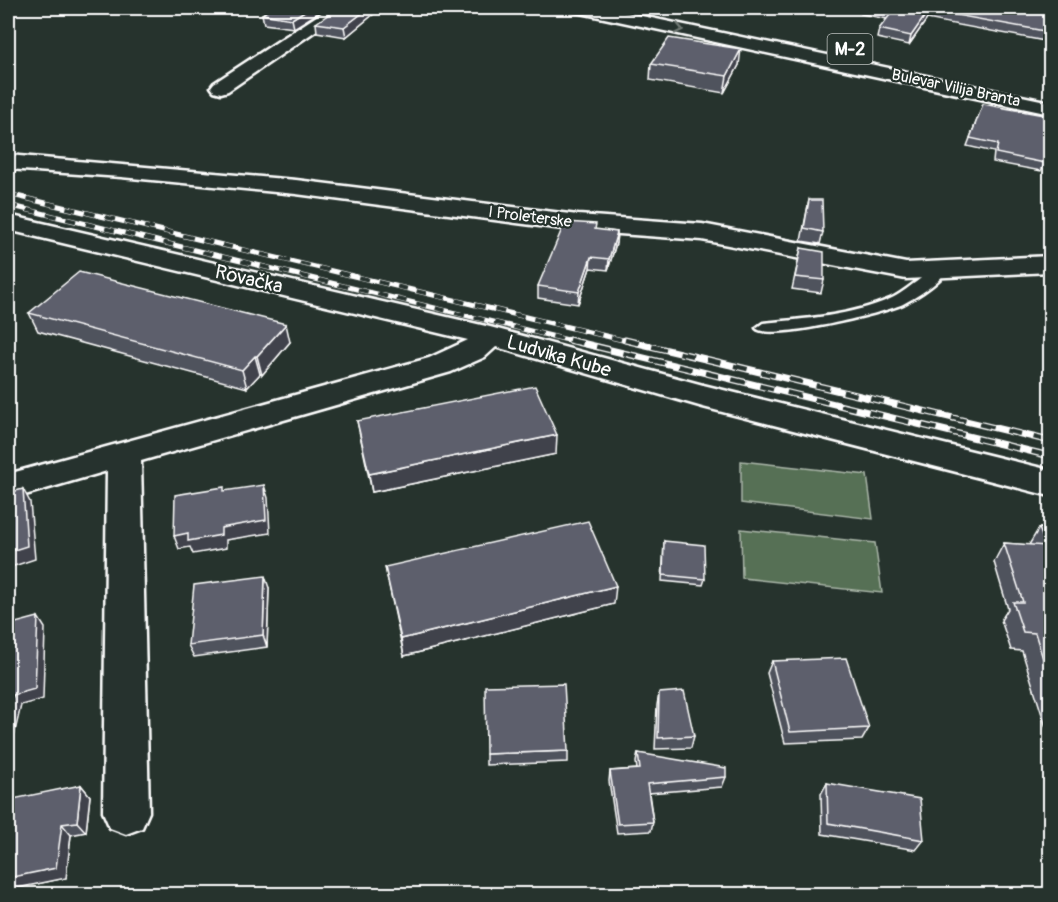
<svg xmlns="http://www.w3.org/2000/svg" width="1058" height="902" font-family="Pangolin,sans-serif">
  <rect width="100%" height="100%" fill="#26332d"/>
  <filter id="ink" filterUnits="userSpaceOnUse"><feTurbulence type="fractalNoise" baseFrequency=".0167" numOctaves="2"/><feDisplacementMap in="SourceGraphic" scale="12" xChannelSelector="R" yChannelSelector="G"/><feConvolveMatrix kernelMatrix="1 2 1 2 8 2 1 2 1" color-interpolation-filters="sRGB"/></filter>
  <g filter="url(#ink)">
    <!-- green -->
    <g fill="#576f54" stroke="#abb7aa" stroke-width="1.5">
      <polygon points="741,461 867,475 873,519 741,503"/>
      <polygon points="741,529 875,543 882,593 742,578"/>
    </g>
    <g fill="none" stroke-linecap="round" stroke-linejoin="round">
      <!-- lane casing -->
      <g stroke="#fff" stroke-width="5">
        <path id="lane" d="M940,267L947,271C936,285 918,296 903,304C884,313 768,342 756,328L763,323C805,319 850,316 890,299C907,292 926,271 940,267Z"/>
      </g>
      <!-- street casing -->
      <g stroke="#fff" stroke-width="5">
        <g id="street">
          <polygon points="329,8 349,8 228,91 221,93 214,91 211,87 214,83"/>
          <polygon points="8,155 296,180 578,215 702,224 906,263 1050,256 1050,272 906,279 702,240 578,231 296,194 121,177 8,169"/>
          <polygon points="8,215 490,327 703,385 1050,470 1050,496 703,407 496,347 485,357 451,372 141,461 149,812 142,828 126,834 110,828 103,812 107,471 8,500 8,474 429,358 468,340 8,230"/>
        </g>
      </g>
      <!-- primary casing -->
      <g stroke="#fff" stroke-width="5">
        <polygon id="primary" points="572,8 604,8 1050,102 1050,114 581,13 575,12"/>
      </g>
      <!-- lane -->
      <use href="#lane" fill="#26332d" fill-rule="evenodd"/>
      <!-- street -->
      <use href="#street" fill="#26332d" fill-rule="evenodd"/>
      <!-- primary -->
      <use href="#primary" fill="#26332d" fill-rule="evenodd"/>
      <!-- rail-far1 casing -->
      <g stroke="#fff" stroke-width="5">
        <g id="rail-far1">
          <polyline points="8,194 631,342"/>
          <polyline points="8,205 576,342"/>
        </g>
      </g>
      <!-- rail casing -->
      <g stroke="#fff" stroke-width="7">
        <g id="rail">
          <polyline points="569,340 1050,456"/>
          <polyline points="625,340 1050,441"/>
        </g>
      </g>
      <!-- rail-far1 -->
      <use href="#rail-far1" stroke="#26332d" stroke-width="4" stroke-dasharray="10" stroke-linecap="butt"/>
      <!-- rail -->
      <use href="#rail" stroke="#26332d" stroke-width="4.5" stroke-dasharray="14" stroke-linecap="butt"/>
    </g>
    <!-- wall -->
    <g fill="#50525d" stroke="#fff" stroke-width="1.5">
      <polygon points="272,8 326,8 294,28 264,24 262,14"/>
      <polygon points="381,8 346,37 317,32 316,23"/>
      <polygon points="860,8 1050,8 1050,42 927,19 909,45 877,38 879,29 887,19 861,14 863,8"/>
      <polygon points="651,64 739,65 724,93 650,80"/>
      <polygon points="983,104 1045,163 1041,171 993,162 994,152 967,146"/>
      <polygon points="809,200 823,232 820,244 801,241"/>
      <polygon points="595,230 617,232 616,243 608,270 590,268 578,304 538,298 538,286"/>
      <polygon points="801,248 824,280 821,293 792,289"/>
      <polygon points="29,313 290,342 262,375 260,374 247,388 38,331"/>
      <polygon points="357,421 556,454 372,492"/>
      <polygon points="1039,528 1050,529 1050,740 1022,651 1011,650 1001,620 1008,609 994,562 1004,543 1029,545"/>
      <polygon points="664,541 705,579 703,585 662,581"/>
      <polygon points="385,567 614,604 404,656"/>
      <polygon points="269,588 267,647 194,657 188,645"/>
      <polygon points="772,661 869,728 862,740 785,743 767,673"/>
      <polygon points="659,693 694,736 691,748 655,749 657,705"/>
      <polygon points="568,751 568,762 486,765 486,754"/>
      <polygon points="638,753 726,777 722,787 649,793 653,822 651,831 617,833 609,781 610,771 637,769 636,762"/>
      <polygon points="827,783 924,840 916,850 822,834 821,794"/>
      <polygon points="81,785 90,796 86,832 71,835 66,878 8,890"/>
    </g>
    <!-- shaded-wall -->
    <g fill="#41424c" stroke="#fff" stroke-width="1.5">
      <polygon points="309,8 326,8 294,28 292,19"/>
      <polygon points="369,8 381,8 346,37 344,27"/>
      <polygon points="929,10 927,19 909,45 911,36"/>
      <polygon points="741,49 739,65 724,93 727,76"/>
      <polygon points="617,232 616,243 608,270 609,259"/>
      <polygon points="591,257 590,268 578,304 579,292"/>
      <polygon points="286,324 290,342 262,375 257,356"/>
      <polygon points="255,356 260,374 247,388 242,370"/>
      <polygon points="557,435 556,454 372,492 369,474"/>
      <polygon points="264,485 268,498 270,533 226,540 226,548 193,554 190,547 179,549 174,536"/>
      <polygon points="23,489 30,502 35,559 8,568 8,552"/>
      <polygon points="265,576 269,588 267,647 263,635"/>
      <polygon points="616,586 614,604 404,656 401,639"/>
      <polygon points="38,617 45,628 43,699 21,705 8,762 8,717 13,695"/>
      <polygon points="81,785 90,796 86,832 77,822"/>
      <polygon points="62,824 71,835 66,878 8,890 8,878"/>
    </g>
    <!-- building -->
    <g fill="#5d5f6c" stroke="#fff" stroke-width="1.5">
      <polygon points="272,8 309,8 292,19 262,14"/>
      <polygon points="338,8 369,8 344,27 316,23"/>
      <polygon points="875,8 1050,8 1050,32 929,10 911,36 879,29 893,11"/>
      <polygon points="669,38 741,49 727,76 651,64"/>
      <polygon points="983,104 1049,116 1045,163 996,153 998,144 970,138"/>
      <polygon points="809,200 822,200 823,232 804,228"/>
      <polygon points="565,222 596,224 595,229 617,232 609,259 591,257 579,292 538,286"/>
      <polygon points="801,248 824,252 824,280 795,277"/>
      <polygon points="79,272 286,324 257,356 255,356 242,370 29,313"/>
      <polygon points="535,386 557,435 369,474 357,421"/>
      <polygon points="264,485 266,520 221,528 221,535 188,541 188,533 174,536 175,495 224,487 224,491"/>
      <polygon points="23,489 27,546 8,552 8,493"/>
      <polygon points="588,521 616,586 401,639 385,567"/>
      <polygon points="1039,528 1050,529 1050,681 1035,633 1023,632 1013,602 1023,602 1004,543 1046,546"/>
      <polygon points="664,541 704,545 705,579 663,575"/>
      <polygon points="265,576 263,635 188,645 194,585"/>
      <polygon points="38,617 35,689 13,695 8,717 8,625"/>
      <polygon points="846,658 869,728 790,732 772,661"/>
      <polygon points="564,684 568,751 486,754 485,686"/>
      <polygon points="684,691 694,736 658,738 659,693"/>
      <polygon points="638,753 726,768 726,777 647,784 653,822 618,824 610,771 640,769"/>
      <polygon points="827,783 920,799 924,840 828,823"/>
      <polygon points="81,785 77,822 62,824 56,868 8,878 8,800"/>
    </g>
    <!-- one-way arrows -->
    <defs><path id="oneway-chevron" d="M-2-3.5L2.5 0L-2 3.5" fill="none" stroke-width="1.6" stroke-linecap="round" stroke-linejoin="round" transform="scale(1.5)"/></defs>
    <use stroke="#727a76" href="#oneway-chevron" transform="translate(679 29) rotate(12)"/>
  </g>
  <g text-anchor="middle" dominant-baseline="central" stroke-width="4.5" stroke-linejoin="round" paint-order="stroke">
    <!-- far-street labels -->
    <g font-size="16" fill="#fff" stroke="#26332d">
      <text transform="translate(956 88) rotate(12)">Bulevar Vilija Branta</text>
      <text transform="translate(530 217) rotate(7)">I Proleterske</text>
    </g>
    <!-- shield labels -->
    <rect fill="#26332d" stroke="#bec2c0" stroke-width="1.5" x="827.5" y="34" width="45" height="30" rx="4.5"/>
    <g font-size="18" font-weight="bold" fill="#fff">
      <text x="850" y="49">M-2</text>
    </g>
    <!-- street labels -->
    <g font-size="20" fill="#fff" stroke="#26332d">
      <text transform="translate(249 279) rotate(13)">Rovačka</text>
      <text transform="translate(559 356) rotate(16)">Ludvika Kube</text>
    </g>
  </g>
  <!-- margin -->
  <rect width="1058" height="902" fill="none" stroke="#26332d" stroke-width="30"/>
  <rect x="15" y="15" width="1028" height="872" fill="none" stroke="#fff" stroke-width="2" filter="url(#ink)"/>
</svg>
